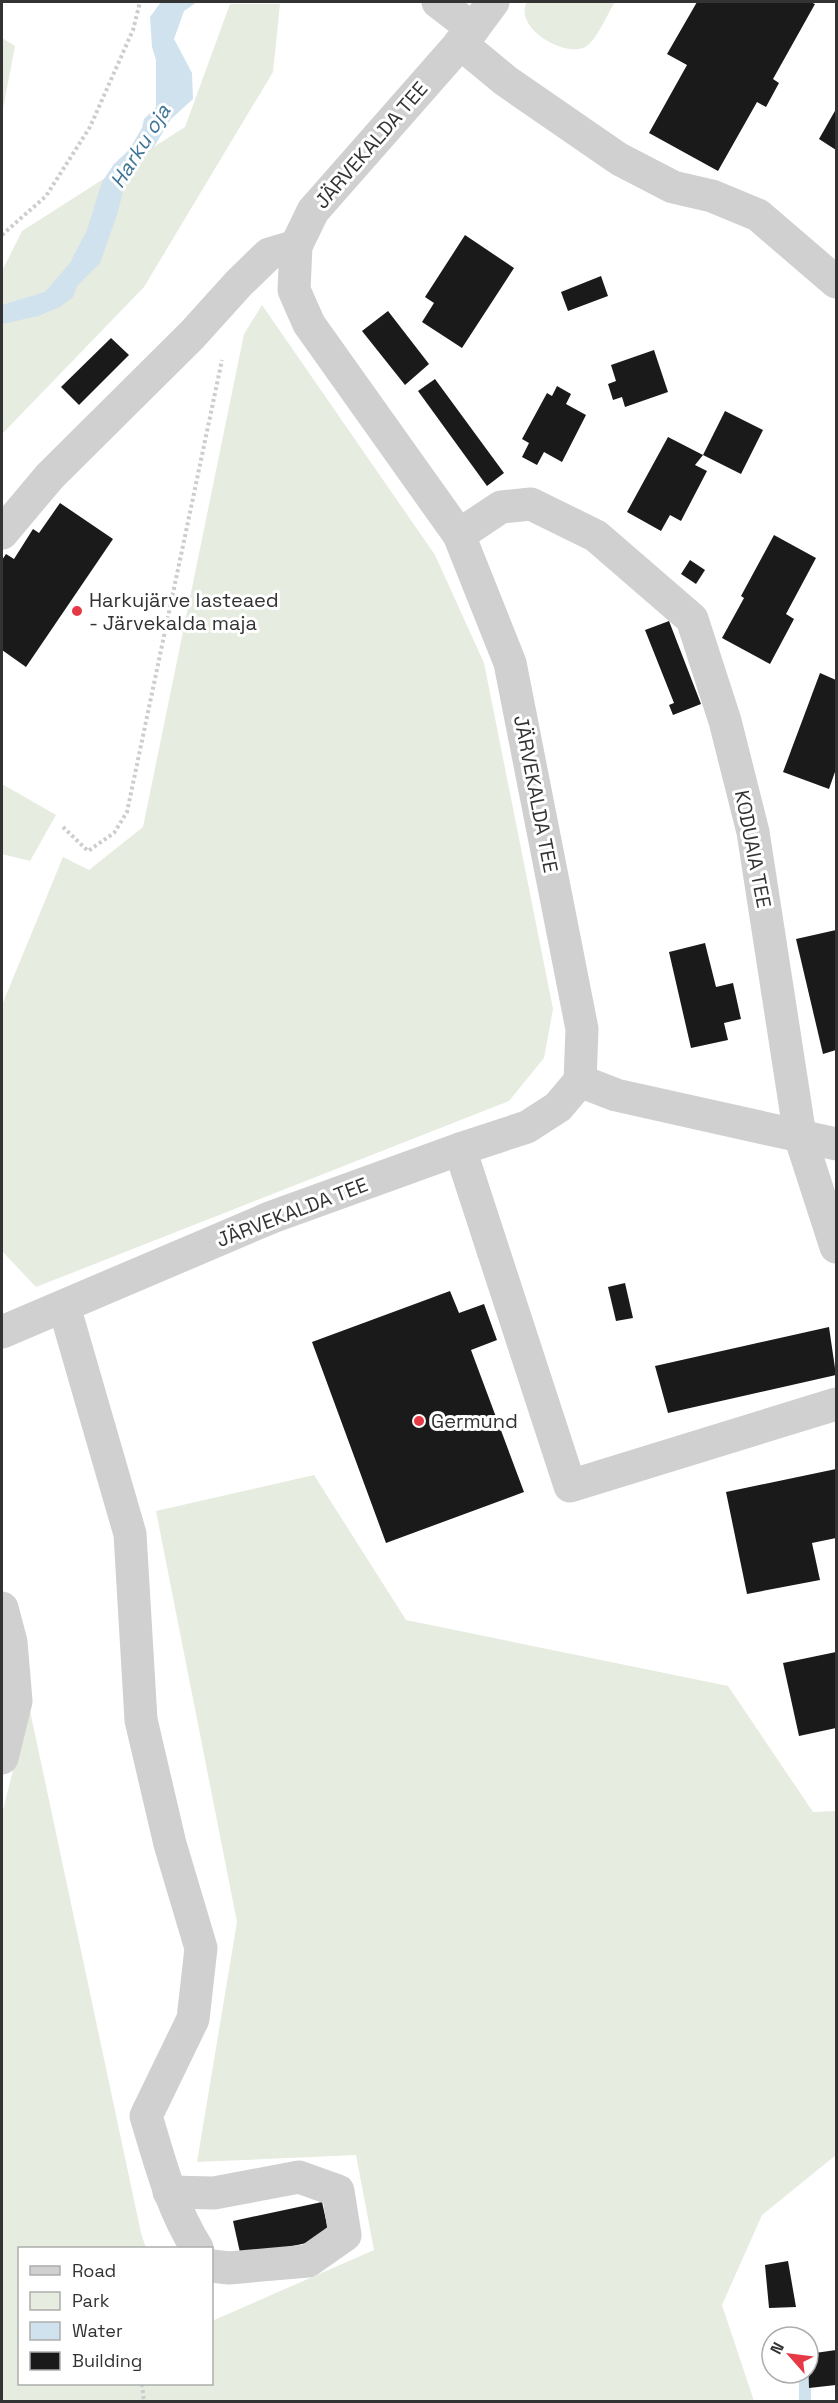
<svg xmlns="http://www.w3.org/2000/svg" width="838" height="2403" font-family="'Space Grotesk',sans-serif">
  <rect width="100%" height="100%" fill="#fff"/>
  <!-- green -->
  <g fill="#e6ecdf">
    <path d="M527,2H615C608,13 598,37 588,45C569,61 512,28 527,2Z"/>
    <polygon points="230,4 280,4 273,72 144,287 2,434 2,271 22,231 185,127"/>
    <polygon points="2,38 15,46 2,114"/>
    <polygon points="262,305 435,555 484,663 553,1009 544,1058 509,1101 36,1287 2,1251 2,1005 63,857 89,870 143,827 244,334"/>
    <polygon points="2,784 56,815 30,861 2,854"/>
    <polygon points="314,1475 406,1620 728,1686 813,1812 836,1811 836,2155 762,2215 722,2305 754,2401 2,2402 2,1814 29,1706 141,2233 146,2248 20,2248 20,2384 212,2384 212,2321 374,2250 356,2155 197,2162 237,1922 156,1511"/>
  </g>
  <!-- water -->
  <polygon fill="#cfe2ee" points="161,2 197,2 184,11 174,39 192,73 193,99 171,119 155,145 126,178 118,212 100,263 77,286 73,297 60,307 38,316 2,324 2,305 45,292 70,263 87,230 102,182 114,164 129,150 142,128 144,119 156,107 156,60 152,47 150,17"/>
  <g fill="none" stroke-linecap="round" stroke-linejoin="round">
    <!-- stream -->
    <polyline stroke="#cfe2ee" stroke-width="12" points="805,2373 805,2402"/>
  </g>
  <!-- building -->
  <g fill="#1a1a1a">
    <polygon points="697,2 810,2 815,4 773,79 779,83 766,107 757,102 718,171 649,133 687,65 667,54"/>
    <polygon points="836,109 836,150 819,139"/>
    <polygon points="465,235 514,268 462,348 422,322 434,303 425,297"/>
    <polygon points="601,276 608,296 568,311 561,292"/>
    <polygon points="388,311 429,364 405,385 362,331"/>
    <polygon points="111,338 129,355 79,405 61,387"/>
    <polygon points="654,350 668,392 625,407 622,397 613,400 608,384 616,381 611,365"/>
    <polygon points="435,379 504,473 487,486 418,391"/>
    <polygon points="557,386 571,394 566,404 586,415 562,462 544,452 537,465 522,457 529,443 522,439 547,393 552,396"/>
    <polygon points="725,411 763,430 741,474 703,455"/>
    <polygon points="668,437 703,455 695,465 707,471 681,521 670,515 661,531 627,512"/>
    <polygon points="60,503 113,539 26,667 2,650 2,560 6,554 14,559 33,529 39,533"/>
    <polygon points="774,535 816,558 786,614 794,619 770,664 722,638 744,598 741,596"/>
    <polygon points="690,560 705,570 696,584 681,574"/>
    <polygon points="669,621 701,704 673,715 669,705 674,703 645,630"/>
    <polygon points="820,673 836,680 836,769 829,789 783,772"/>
    <polygon points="836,930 836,1050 823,1054 796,939"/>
    <polygon points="705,943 716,987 733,983 741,1019 724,1023 728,1040 691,1048 669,952"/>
    <polygon points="625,1283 633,1318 616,1321 608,1287"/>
    <polygon points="450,1291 459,1313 484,1304 497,1340 471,1350 524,1492 386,1543 312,1342"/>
    <polygon points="829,1327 836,1375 668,1413 655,1366"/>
    <polygon points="836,1469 836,1538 812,1543 820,1580 747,1594 726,1492"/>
    <polygon points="836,1652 836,1728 799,1736 783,1663"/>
    <polygon points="322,2202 330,2238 241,2257 233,2221"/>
    <polygon points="788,2261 796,2307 769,2308 765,2265"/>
    <polygon points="836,2350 836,2385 809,2388 808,2354"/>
  </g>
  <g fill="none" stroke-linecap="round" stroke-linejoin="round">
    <!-- path -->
    <g stroke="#cdcdcd" stroke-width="4" stroke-dasharray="3 3" stroke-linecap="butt">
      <polyline points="2,235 46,196 90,127 133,30 140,2"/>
      <polyline points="63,827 88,851 114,833 127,812 222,360"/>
      <polyline points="142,2384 144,2402"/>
    </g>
    <!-- minor -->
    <g stroke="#d0d0d0" stroke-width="33">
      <polyline points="438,2 473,29"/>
      <polyline points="460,43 506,81 619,159 673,187 712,196 758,215 836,282"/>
      <polyline points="2,533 50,476 192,335 239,283 269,254 296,246"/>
      <polyline points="459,535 501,507 531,504 596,536 692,619 725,721 753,832 800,1136 616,1095 580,1081"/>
      <polyline points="800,1136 836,1247"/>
      <polyline points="800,1136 836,1144"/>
      <polyline points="460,1149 570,1486 836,1404"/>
      <path d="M64,1306L130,1534L141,1720L170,1844L201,1948L193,2019L146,2116C160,2162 171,2207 197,2248"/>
      <polyline points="2,1332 272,1217 460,1149 527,1127 558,1107 580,1081 582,1029 510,663 459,535 309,324 294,290 296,246 313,211 473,29 493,2"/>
      <polyline points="2,1608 11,1642 16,1701 2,1758"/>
      <polyline points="169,2192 214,2193 299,2177 338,2191 345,2235 308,2261 229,2268 212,2266"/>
    </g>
  </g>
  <!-- markers -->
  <g fill="#e63946" stroke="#fff" stroke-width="2">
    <circle cx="77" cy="611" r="6"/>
    <circle cx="419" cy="1421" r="6"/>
  </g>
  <g text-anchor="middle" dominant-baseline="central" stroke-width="6" stroke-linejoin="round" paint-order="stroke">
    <!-- street labels -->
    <g font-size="20" fill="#333" stroke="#fff">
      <text transform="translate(371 145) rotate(-49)">JÄRVEKALDA TEE</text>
      <text transform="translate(536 794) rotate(79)">JÄRVEKALDA TEE</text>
      <text transform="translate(753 849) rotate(79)">KODUAIA TEE</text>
      <text transform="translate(292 1212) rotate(-21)">JÄRVEKALDA TEE</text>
    </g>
    <!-- poi labels -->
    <g font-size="20" fill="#333" stroke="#fff" text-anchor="start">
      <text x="89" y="600">Harkujärve lasteaed<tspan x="89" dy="23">- Järvekalda maja</tspan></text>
      <text x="431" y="1421">Germund</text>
    </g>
    <!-- water labels -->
    <g font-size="21" font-style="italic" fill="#3f7597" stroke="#fff">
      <text transform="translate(140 146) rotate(-58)">Harku oja</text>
    </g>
  </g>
  <!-- border -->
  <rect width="838" height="2403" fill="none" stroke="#333333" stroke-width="6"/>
  <!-- legend -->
  <rect x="18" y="2247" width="195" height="138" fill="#ffffff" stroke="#adadad" stroke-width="1.5"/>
  <rect x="30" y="2266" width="30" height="9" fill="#d0d0d0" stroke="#adadad" stroke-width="1.5"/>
  <text x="72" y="2277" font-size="18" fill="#333333">Road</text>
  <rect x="30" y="2292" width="30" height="18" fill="#e6ecdf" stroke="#adadad" stroke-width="1.5"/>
  <text x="72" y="2307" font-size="18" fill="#333333">Park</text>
  <rect x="30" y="2322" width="30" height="18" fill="#cfe2ee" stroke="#adadad" stroke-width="1.5"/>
  <text x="72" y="2337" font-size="18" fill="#333333">Water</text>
  <rect x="30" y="2352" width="30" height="18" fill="#1a1a1a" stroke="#adadad" stroke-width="1.5"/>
  <text x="72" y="2367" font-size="18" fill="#333333">Building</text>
  <!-- north arrow -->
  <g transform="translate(790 2355) rotate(298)"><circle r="28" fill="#ffffff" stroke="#adadad" stroke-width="1.5"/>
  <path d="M0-4.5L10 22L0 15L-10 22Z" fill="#e63946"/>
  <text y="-9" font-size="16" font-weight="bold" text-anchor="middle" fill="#333333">N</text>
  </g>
</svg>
